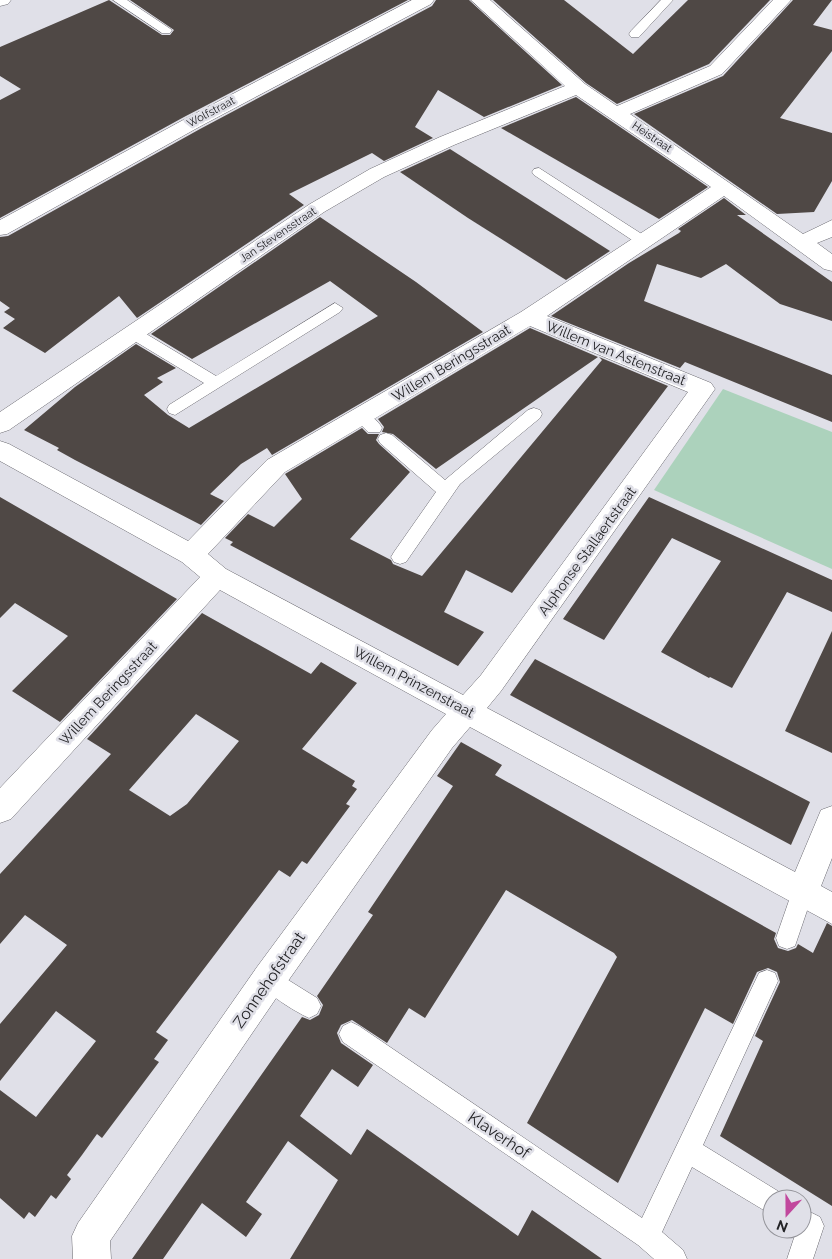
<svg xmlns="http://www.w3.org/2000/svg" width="832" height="1259" font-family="Raleway,sans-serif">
  <rect width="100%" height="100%" fill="#e0e0e8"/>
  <!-- green -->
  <polygon fill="#acd2bc" points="723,389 832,432 832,569 654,490"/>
  <!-- building -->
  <g fill="#4f4845" fill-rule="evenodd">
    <polygon points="109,0 162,35 170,35 174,30 130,0 408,0 184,117 0,218 0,100 21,89 0,76 0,47"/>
    <polygon points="436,0 469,0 562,85 484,117 438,90 415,127 433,138 384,161 372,153 289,194 304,205 137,318 119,296 45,353 3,328 15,319 4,312 10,308 0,301 0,237 8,236 200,129 432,6"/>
    <polygon points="493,0 564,0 633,54 688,0 770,0 709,64 617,104 586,83"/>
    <polygon points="793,0 832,0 813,25 832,30 832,51 780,118 832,133 832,181 814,212 777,214 634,114 723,76"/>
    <polygon points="576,97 708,187 659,219 501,128"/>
    <polygon points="450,149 552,214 610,251 566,280 468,218 400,172"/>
    <polygon points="724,198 746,215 737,215 832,282 832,321 780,304 726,264 701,278 657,264 644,301 832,375 832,422 685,362 680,368 551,316 629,263 679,233 681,231 678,229"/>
    <polygon points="320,217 416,282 483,332 272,455 267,448 241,464 210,494 224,501 201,525 75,460 57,450 59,448 24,430 75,387 136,344 176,368 157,378 163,382 144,395 168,415 189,428 378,316 330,281 192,359 151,334"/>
    <polygon points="530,328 598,357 436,469 393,434 382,432 384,427 378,419"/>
    <polygon points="599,357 668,386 512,593 466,570 444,612 484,632 458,666 230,545 233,542 225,538 248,514 274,527 302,499 285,474 362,428 368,434 379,434 376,440 379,444 410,472 350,539 391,560 393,564 422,576 602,360"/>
    <polygon points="0,497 177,599 60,722 12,691 68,636 15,603 0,618"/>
    <polygon points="649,497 832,580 832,612 787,592 732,688 710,677 709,678 661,652 721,561 672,538 604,640 563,619"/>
    <path d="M202,613L311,674L321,662L357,683L302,749L355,781L352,786L357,789L346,804L350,806L307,864L302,861L290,877L279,870L156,1032L168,1040L154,1059L159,1062L102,1138L97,1134L82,1155L67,1175L71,1179L56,1199L51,1195L35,1217L29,1212L24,1219L0,1198V1090L36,1117L96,1041L56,1011L0,1081V1024L67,945L25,915L0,944V874L111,754L87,739ZM196,714L239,741L187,804L170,816L129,790Z"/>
    <polygon points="832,631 832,753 785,731"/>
    <polygon points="535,659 810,802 791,845 510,695"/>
    <polygon points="461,742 502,765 495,775 776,933 774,939 778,948 788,951 796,948 798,944 813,953 827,923 832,926 832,1206 720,1136 763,1041 755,1036 780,982 777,972 768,968 757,972 733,1024 705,1008 618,1183 527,1123 617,957 614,953 506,890 425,1018 409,1008 387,1043 352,1020 341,1025 337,1033 341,1043 373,1065 358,1087 332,1069 300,1116 351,1155 367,1129 518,1236 532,1210 602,1259 290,1259 338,1180 288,1141 246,1202 262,1214 246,1237 202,1203 163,1259 132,1259 302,1017 310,1020 319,1015 323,1005 317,996 373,915 368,912 453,786 437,776"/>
  </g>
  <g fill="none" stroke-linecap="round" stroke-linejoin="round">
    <!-- service casing -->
    <g stroke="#6b6a71" stroke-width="1">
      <g id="service">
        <polygon points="113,0 127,0 172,30 170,33 162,33"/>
        <polygon points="661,0 673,0 639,37 631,37 629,34 631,31"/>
        <polygon points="539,168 648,238 650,241 648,244 638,244 534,175 532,172 534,169"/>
        <polygon points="335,303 343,308 340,312 175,415 169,413 167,409 169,405 204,383 128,337 125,333 128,329 138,329 216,376"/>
        <polygon points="534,408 540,410 542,414 540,418 460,484 406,562 400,564 394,562 391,557 394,552 436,492 380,443 378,439 380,435 386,433 392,435 445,480 528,410"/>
        <path d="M361,411C369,414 378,420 382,428L380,432H368L353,417L355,413Z"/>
        <polygon points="802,883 810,886 813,893 795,946 787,949 779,946 776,938 794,886"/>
        <path d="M269,968L317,998L321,1006L317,1014L309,1018C294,1011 264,993 258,979L261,971Z"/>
        <polygon points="767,970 775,973 778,981 703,1145 781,1193 783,1199 772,1199 772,1215 692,1167 662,1232 683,1250 687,1259 654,1259 638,1245 343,1042 339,1034 343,1026 351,1022 359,1026 642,1218 759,973"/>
        <polygon points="802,1208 820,1217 824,1226 813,1259 787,1259 796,1232 793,1229 802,1229"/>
      </g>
    </g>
    <!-- minor casing -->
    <g stroke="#6b6a71" stroke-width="1">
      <g id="minor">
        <polygon points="0,0 11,0 8,4 0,6"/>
        <polygon points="412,0 434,0 431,4 199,127 7,234 0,235 0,220 185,119"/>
        <path d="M471,0H490L585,84L617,106L710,66L773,0H791L722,74L630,114L803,234L832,220V237L817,243L832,254V271L824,269L724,196L547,316L711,383L715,389L501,691L487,708L795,872L821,810L832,806V858L821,886L832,892V924L470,727L452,748L281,991L110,1241L111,1259H73L72,1236L78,1223L257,967L432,730L446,714L220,590L11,819L0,823V788L200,577L182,562L0,461V441L9,444L188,541L267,460L521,312L711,187L576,95L454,145L384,177L324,212L9,430L0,433V412L310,204L370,169L440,137L565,86ZM530,326L688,392L481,675L463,695L226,569L208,554L285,472Z"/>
      </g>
    </g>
    <!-- service -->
    <use href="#service" fill="#fff" fill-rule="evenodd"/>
    <!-- minor -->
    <use href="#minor" fill="#fff" fill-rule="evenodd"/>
  </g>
  <g text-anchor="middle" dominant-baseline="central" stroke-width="5" stroke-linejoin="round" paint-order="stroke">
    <!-- far-street labels -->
    <g font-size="11" fill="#232326" stroke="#e0e0e8">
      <text transform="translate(211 112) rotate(-28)">Wolfstraat</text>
      <text transform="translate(652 137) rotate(34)">Heistraat</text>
      <text transform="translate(278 235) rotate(-34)">Jan Stevensstraat</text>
    </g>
    <!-- street labels -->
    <g font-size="14" fill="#232326" stroke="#e0e0e8">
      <text transform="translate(616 353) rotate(22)">Willem van Astenstraat</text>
      <text transform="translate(451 363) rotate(-31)">Willem Beringsstraat</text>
      <text transform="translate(587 551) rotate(-54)">Alphonse Stallaertstraat</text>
      <text transform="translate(414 682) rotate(28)">Willem Prinzenstraat</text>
      <text transform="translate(108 693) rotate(-47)">Willem Beringsstraat</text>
    </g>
    <!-- near-street labels -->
    <g font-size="16" fill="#232326" stroke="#e0e0e8">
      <text transform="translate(269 980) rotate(-55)">Zonnehofstraat</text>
      <text transform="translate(499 1135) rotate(34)">Klaverhof</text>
    </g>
  </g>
  <!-- north arrow -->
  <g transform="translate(787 1214) rotate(201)"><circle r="24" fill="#e0e0e8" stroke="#94949a"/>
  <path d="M0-4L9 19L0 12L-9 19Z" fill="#c1489d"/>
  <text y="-8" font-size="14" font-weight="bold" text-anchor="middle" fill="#232326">N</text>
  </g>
</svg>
